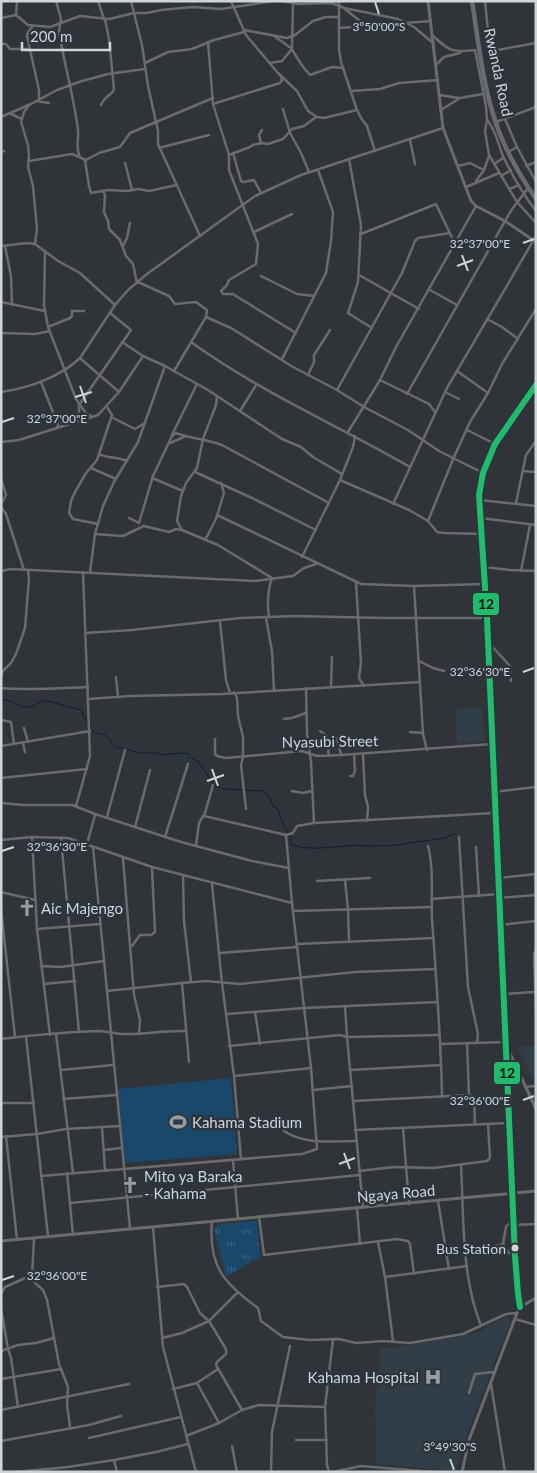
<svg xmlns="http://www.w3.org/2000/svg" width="537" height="1473" font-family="Lato,sans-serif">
  <defs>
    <pattern id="grass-tufts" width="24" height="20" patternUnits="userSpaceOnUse" patternTransform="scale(1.25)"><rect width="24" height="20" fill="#1a486b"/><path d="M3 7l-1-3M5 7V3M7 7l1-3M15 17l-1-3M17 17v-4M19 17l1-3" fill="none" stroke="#3a627f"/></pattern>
  </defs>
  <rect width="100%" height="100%" fill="#303438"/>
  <!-- built -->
  <g fill="#313d47">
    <polygon points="482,707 485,740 482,742 457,743 455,709"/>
    <polygon points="518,1046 536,1046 536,1079 532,1079"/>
    <polygon points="505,1317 511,1320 460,1453 457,1471 376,1464 375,1406 381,1348 393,1348 476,1333"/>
  </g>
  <!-- grass -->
  <polygon fill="url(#grass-tufts)" points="257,1220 260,1257 226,1277 214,1229 217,1225"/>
  <!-- pitch -->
  <polygon fill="#1a486b" points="231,1078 237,1154 125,1163 118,1089"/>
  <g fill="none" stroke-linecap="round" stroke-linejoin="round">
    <!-- stream -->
    <g stroke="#091f31" stroke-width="1">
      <path d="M1,699C24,702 21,715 44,700L81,710L88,724"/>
      <path d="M89,728L94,732L105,735L116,747L142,753H159L162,755L180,753L189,754V757L199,762L214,785L224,789L264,791L270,798L273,806L278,809L284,827L291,837V845C317,853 343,843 370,846C377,847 382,844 389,846L444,838L455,834"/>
    </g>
    <!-- minor -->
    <g stroke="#6c6b6c" stroke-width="2.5">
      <path d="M56,1L61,19L59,31C64,64 74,97 78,130C79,140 75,148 80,157"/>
      <polyline points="98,1 104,19"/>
      <polyline points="131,1 142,45 148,86 158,131 158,144 200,236"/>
      <polyline points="231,1 246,35 278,73 297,91 308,111 317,117 324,118 357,110"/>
      <polyline points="281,1 297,4 332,3 344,8 398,19 414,27 433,43"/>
      <polyline points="339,1 339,50 341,62 357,110 361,118 367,126 375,151"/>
      <polyline points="485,1 489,41"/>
      <polyline points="345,9 360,21 372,25"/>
      <polyline points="16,15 17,1"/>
      <polyline points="1,18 16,15 28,25 50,27 80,16 109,19 134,13 147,13 161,10 192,7 221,9 274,1"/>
      <polyline points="33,26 28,32 27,36 39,90 39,100"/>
      <polyline points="339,28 431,21"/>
      <polyline points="244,30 287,38 295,35 313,21 326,17 338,17"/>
      <path d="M432,35C449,51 452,53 475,50"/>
      <polyline points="274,36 291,48 303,67 310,75 332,67 343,68"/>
      <polyline points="208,42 213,104 229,155 229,170 258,244 256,264 229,280 227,285 221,291 223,294 233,294 236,296 296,333"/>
      <polyline points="1,44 6,44 10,49 30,49"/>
      <polyline points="475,50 486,106 487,120 485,131 489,155 517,202 536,223"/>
      <polyline points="492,51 536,43"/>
      <polyline points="145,63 168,52 192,49 214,40 244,32"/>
      <polyline points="270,63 282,61 292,49 293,3"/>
      <polyline points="436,65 444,57 460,53"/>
      <polyline points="352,91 380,89 399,83 438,80"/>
      <polyline points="439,95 459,98"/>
      <polyline points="36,101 49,103"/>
      <polyline points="213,104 280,83 282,80 281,76"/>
      <polyline points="29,105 24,112 21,122 28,145 29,155 28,167 33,186 37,229 35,244"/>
      <path d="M101,105C105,95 112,96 114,89L109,39L105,19"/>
      <polyline points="283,109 290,133 301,153 309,172"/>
      <polyline points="441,110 460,98 483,94"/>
      <polyline points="9,113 22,119"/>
      <polyline points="1,117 31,104 57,90 82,81 108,74 145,69"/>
      <polyline points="505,119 517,147 536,182"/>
      <path d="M487,120C496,130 498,144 503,156C512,175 523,194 536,211"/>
      <polyline points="496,122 536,107"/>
      <polyline points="410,140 415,164"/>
      <polyline points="261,143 259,135 262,130"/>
      <polyline points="159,148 209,135"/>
      <polyline points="1,152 4,151"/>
      <polyline points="508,152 517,147"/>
      <polyline points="233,153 241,181 244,182 254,180 261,193"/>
      <polyline points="229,155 250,147 253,145 262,143 268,144 283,139 292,129 304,126 316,117"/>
      <polyline points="349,159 361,225 358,282 348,313 372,328"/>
      <polyline points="85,160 89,186 91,193 108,190 127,191 138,189 149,191 177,185"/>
      <polyline points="29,161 72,154 86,160 99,153 120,147 130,133 213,98"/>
      <polyline points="125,163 132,190"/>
      <polyline points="494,164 503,158"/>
      <polyline points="458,166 470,163 484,170 489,156"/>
      <polyline points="526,166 536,162"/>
      <polyline points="501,176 511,170"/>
      <polyline points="476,181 484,170"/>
      <polyline points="466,187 499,173"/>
      <polyline points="509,189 519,185"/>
      <polyline points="103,191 105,195 104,212 108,221 109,229 120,240 126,256 133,264 137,283"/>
      <polyline points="254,232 292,214"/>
      <polyline points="361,234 436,204 455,244"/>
      <polyline points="1,246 27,243 35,244 58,261 80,273 115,305"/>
      <polyline points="5,246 11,276 12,305"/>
      <polyline points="123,246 127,238 130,223"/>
      <polyline points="45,251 44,305 48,327 76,399 85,412 92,417"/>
      <polyline points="359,275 419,309"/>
      <polyline points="261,276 297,294 314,296"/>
      <polyline points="138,282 169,296 175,304 196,302 207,310 206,317 174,371"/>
      <polyline points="430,290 457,305"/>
      <polyline points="1,302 45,311"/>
      <polyline points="206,317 231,328 293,367 337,390 364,407 408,430 439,451 483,473"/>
      <polyline points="487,319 502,327 518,339"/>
      <polyline points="48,327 70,318 72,316 72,311 84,311"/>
      <polyline points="1,333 35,334 50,331"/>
      <polyline points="122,342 143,356 165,366 208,390 282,439 301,447 313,457 342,474"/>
      <path d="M191,342C260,392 337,425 410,467"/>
      <polyline points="81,359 119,392"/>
      <polyline points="282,359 326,273 331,241 333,212 318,170"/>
      <polyline points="457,371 488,393"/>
      <polyline points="308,375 314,362 314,355 330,330"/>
      <polyline points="380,380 429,404 435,412"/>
      <polyline points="41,382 58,425 57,427"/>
      <polyline points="337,390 402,273 415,241 418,238 450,233"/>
      <path d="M1,392C29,388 60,377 80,358L115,305L128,290L147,274L255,196L301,175L443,128"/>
      <polyline points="445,392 459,399"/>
      <path d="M407,394L509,214C515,204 522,197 528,188"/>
      <polyline points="240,411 256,385"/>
      <polyline points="111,417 135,429 145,423"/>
      <polyline points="79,420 79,405 131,330 110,313"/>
      <polyline points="467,430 495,444"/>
      <polyline points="348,432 380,380 396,347 476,206"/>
      <polyline points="172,435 197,384"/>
      <polyline points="1,442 19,440 98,415 119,392 143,356"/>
      <polyline points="170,443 184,437"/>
      <path d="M99,454C106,458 118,457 127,461"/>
      <polyline points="91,468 116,479"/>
      <polyline points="523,471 536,472"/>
      <polyline points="195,472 252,498 316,530"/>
      <polyline points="1,478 6,495 1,504"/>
      <polyline points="152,478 183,491"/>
      <polyline points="340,480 409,510 428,521 437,532 444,533 482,534"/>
      <polyline points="479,500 536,506"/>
      <polyline points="516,503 526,455 536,441"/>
      <polyline points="393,504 447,388 536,236"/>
      <polyline points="1,507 6,514 24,570"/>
      <polyline points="217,515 361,584 414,586 485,584"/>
      <polyline points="129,518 139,523"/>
      <polyline points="481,518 536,525"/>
      <polyline points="428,521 454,457 470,422 488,393 502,364 536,309"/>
      <path d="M139,523L153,476L172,436L176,433C191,439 206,439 222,445L329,503"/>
      <polyline points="98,524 73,519 69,513 71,501 75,492 86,473 97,460 112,415 107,407"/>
      <polyline points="182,530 177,521 181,496 186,483 197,468 203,439 216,405 217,396"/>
      <path d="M95,534L123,536L144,526L169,532L176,529L182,530L218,545L272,578C267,592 267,603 269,617"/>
      <polyline points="205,540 216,519 224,493 221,483"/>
      <polyline points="302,557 340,480 353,447 355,436"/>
      <polyline points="484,567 510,570 536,571"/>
      <polyline points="1,571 11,569 255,581 293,576 304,568 316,564"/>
      <polyline points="521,571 530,525"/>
      <polyline points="90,572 95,534 103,506 114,482 138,442 165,366"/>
      <polyline points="356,583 361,663 359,678 364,686"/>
      <polyline points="414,586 423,734 427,750"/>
      <polyline points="266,618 272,651 274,690"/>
      <polyline points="220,621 226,680 230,693"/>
      <polyline points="85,633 132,630 240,618 295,616 384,618 487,618"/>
      <polyline points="488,642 510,666 511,681"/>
      <polyline points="419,661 433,668 444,671"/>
      <polyline points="1,676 3,671 11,663 16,654 25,628 29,578 28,571"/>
      <polyline points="116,677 118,697"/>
      <polyline points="331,687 332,657"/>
      <path d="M1,688C30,691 58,688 88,687"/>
      <polyline points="306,688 307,734 311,762 314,823"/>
      <polyline points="234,692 237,698 238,716 243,737 243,757 241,765 246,809"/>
      <polyline points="88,699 131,696 222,694 420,682"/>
      <polyline points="284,719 292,718 306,713"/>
      <polyline points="1,720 11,722 14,744"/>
      <polyline points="24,728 28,742"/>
      <polyline points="320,731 326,735 329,756"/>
      <polyline points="410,732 423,733"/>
      <polyline points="337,738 341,755"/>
      <polyline points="215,739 215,754 217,756 226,758 302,751 317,756 341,755 492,744"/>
      <polyline points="285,740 290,743 308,745"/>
      <polyline points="23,743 25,752"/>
      <polyline points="1,746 90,731"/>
      <polyline points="363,754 365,795 368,807 367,821"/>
      <polyline points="350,776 353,776 355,771 354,754"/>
      <polyline points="1,778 87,769"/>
      <polyline points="292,791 303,793 312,791"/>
      <polyline points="494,792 536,787"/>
      <polyline points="1,803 23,805 72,805 95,814 181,842 252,861 289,868"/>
      <polyline points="76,806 90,756 83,572"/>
      <polyline points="204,816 286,835"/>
      <polyline points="107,817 125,750"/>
      <polyline points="135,827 150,770"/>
      <polyline points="32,837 37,929 50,1035"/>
      <polyline points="165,837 188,764"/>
      <polyline points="459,837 468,987 478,1034 477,1043"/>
      <polyline points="61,838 79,1032"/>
      <polyline points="1,840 32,837 68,838 152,867 292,903"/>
      <polyline points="87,844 95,815"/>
      <polyline points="196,846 199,823 205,813 213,785"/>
      <path d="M428,846C434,869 431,894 432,918C436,978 441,1037 442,1097"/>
      <polyline points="93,847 130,1228"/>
      <polyline points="476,847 479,896"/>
      <polyline points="123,858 134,995 140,1020 139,1034"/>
      <polyline points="535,874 536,893"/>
      <polyline points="183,876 184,921 191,982"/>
      <polyline points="499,878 536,874"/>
      <polyline points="345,880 348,909 349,942"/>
      <polyline points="317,881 370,878"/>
      <polyline points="212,884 222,983 234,1076 241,1159"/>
      <polyline points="1,892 35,900"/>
      <polyline points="499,898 536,895"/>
      <polyline points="431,899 499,894"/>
      <polyline points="1,909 15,1037"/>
      <polyline points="294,911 432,907"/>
      <polyline points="500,925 536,921"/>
      <polyline points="37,929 100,924"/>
      <polyline points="297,944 434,938"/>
      <polyline points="132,946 140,935 151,935 155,932 152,868"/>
      <polyline points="536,950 534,954 536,1011"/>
      <polyline points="219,953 297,947"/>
      <polyline points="41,966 60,967 104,961"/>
      <polyline points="182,983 189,1062"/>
      <polyline points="44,984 75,981"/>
      <polyline points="107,991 182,983 206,981 240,984 355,972 435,969"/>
      <polyline points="503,994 534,992"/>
      <polyline points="345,1006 347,1037 439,1035"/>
      <polyline points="255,1012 260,1044"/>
      <polyline points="227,1014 304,1008 437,1002"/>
      <polyline points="56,1034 73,1173"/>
      <polyline points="26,1037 48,1236"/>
      <path d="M1,1039C33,1035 66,1032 98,1031C108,1031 118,1035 128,1034C148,1034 166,1030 186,1031"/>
      <polyline points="467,1043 469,1095"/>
      <polyline points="441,1044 506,1042"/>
      <polyline points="229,1046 340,1035 347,1037 363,1208"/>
      <polyline points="61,1070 113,1065"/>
      <polyline points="350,1070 441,1065"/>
      <polyline points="234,1076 311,1068"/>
      <polyline points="525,1087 536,1086"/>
      <polyline points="313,1090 352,1086"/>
      <polyline points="63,1099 116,1095"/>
      <polyline points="353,1101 469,1095 473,1096 474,1099 475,1124"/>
      <polyline points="1,1103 34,1103"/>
      <polyline points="102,1127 105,1170"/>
      <polyline points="403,1128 409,1204"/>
      <polyline points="355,1130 509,1123"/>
      <path d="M284,1131C305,1145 332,1141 356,1141"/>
      <polyline points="6,1136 17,1240"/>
      <polyline points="1,1137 37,1134 66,1129 119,1126"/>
      <polyline points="104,1150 121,1148"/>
      <polyline points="233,1161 238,1219"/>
      <path d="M461,1165C464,1219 461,1275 481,1326"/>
      <polyline points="359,1171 394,1167 434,1168 487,1161 490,1158 488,1124"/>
      <polyline points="67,1173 73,1235"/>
      <polyline points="41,1176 302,1154 317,1149 311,1068 292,903 286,835 293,833 297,826 314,823 495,813"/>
      <polyline points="438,1201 449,1269"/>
      <polyline points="70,1203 360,1175"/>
      <polyline points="357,1208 360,1244"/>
      <polyline points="259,1217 264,1255 397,1239 408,1241 410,1244 414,1274"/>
      <path d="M212,1222C208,1267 225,1284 258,1308L261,1321L283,1337L310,1340L339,1339L356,1343L384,1341L410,1343L463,1334L506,1314L517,1313"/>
      <polyline points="514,1225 536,1224"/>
      <polyline points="153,1227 163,1347 196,1472"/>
      <polyline points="34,1239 32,1275 34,1282 43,1290 47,1300 59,1364 68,1387 67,1404 70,1427"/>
      <polyline points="378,1242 385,1277 393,1341"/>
      <polyline points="503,1244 506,1227 513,1219"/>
      <polyline points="466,1254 503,1244 509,1253 515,1256"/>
      <polyline points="385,1277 467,1266"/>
      <polyline points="157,1287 184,1284 187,1287 200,1313 209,1321 226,1349 226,1354 217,1362 216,1365 242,1410"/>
      <polyline points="1,1294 5,1287 32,1275"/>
      <polyline points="1,1308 8,1349 11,1358 18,1407"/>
      <polyline points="515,1319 536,1325"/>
      <polyline points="162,1338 182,1333 209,1321 237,1293"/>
      <polyline points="1,1351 18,1345 36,1343 54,1338"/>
      <polyline points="218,1369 197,1383 219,1423"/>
      <polyline points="1,1379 61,1369"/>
      <polyline points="491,1384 505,1472"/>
      <polyline points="173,1389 197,1383"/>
      <polyline points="469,1393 475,1374 494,1372"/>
      <polyline points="325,1407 327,1465 329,1472"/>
      <polyline points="1,1410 129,1384"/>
      <polyline points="186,1436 219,1423 242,1410 259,1405 325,1407 333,1339"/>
      <polyline points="89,1438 181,1417"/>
      <polyline points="296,1440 327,1440"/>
      <polyline points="1,1441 89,1425 121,1416"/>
      <polyline points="232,1446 237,1472"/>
      <polyline points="114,1460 117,1472"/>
      <polyline points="15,1472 68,1467 114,1460 156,1452 188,1444"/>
      <polyline points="271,1472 272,1432 290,1346"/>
      <polyline points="333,1472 361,1466 433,1472"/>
    </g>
    <!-- tertiary -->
    <g stroke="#6c6b6c" stroke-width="3">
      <polyline points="428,1 443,128 471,201 476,206 505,221 536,242"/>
      <polyline points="507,1047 536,1109"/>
      <polyline points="1,1241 536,1191"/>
      <polyline points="520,1307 518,1294 515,1256 487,618 479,495 483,473 495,444 536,385"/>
      <polyline points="462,1472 469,1440 517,1313 520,1307 536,1298"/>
    </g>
    <!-- trunk -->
    <path stroke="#6a6b6c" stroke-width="4.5" d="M472,1C478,39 482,78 493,114C502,145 518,173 536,199"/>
    <!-- bus-1 casing -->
    <g stroke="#2d343b" stroke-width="10">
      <polyline id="bus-1" points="520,1307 518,1294 515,1256 487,618 479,495 483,473 495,444 536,385"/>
    </g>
    <!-- bus-1 -->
    <use href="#bus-1" stroke="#20bc6c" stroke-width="6"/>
  </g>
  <!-- ticks -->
  <path fill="none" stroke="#cfd4d8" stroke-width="2" d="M375,2L379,14M523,243L534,239M462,255L468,271M457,266L473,260M80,386L86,403M75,397L92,392M2,422L14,418M523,672L534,668M212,769L218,786M207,781L224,775M2,851L14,847M523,1100L534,1096M344,1153L350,1169M339,1164L355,1158M2,1280L14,1276M450,1459L454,1470"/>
  <!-- icons -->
  <defs>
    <g id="church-bare" transform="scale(1.35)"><path d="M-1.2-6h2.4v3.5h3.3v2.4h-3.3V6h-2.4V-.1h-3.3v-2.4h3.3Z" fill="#979ca0" stroke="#2d343b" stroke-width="2.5" paint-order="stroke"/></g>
    <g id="stadium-bare" transform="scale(1.35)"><path d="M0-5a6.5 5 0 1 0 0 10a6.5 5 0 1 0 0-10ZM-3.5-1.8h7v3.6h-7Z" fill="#979ca0" stroke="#2d343b" stroke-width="2.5" paint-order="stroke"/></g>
    <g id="hospital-bare" transform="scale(1.35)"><path d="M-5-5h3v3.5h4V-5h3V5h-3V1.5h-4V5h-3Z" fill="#979ca0" stroke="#2d343b" stroke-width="2.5" paint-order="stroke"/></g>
  </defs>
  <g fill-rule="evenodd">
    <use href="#church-bare" x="27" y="908"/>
    <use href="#stadium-bare" x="178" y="1122"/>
    <use href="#church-bare" x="130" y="1185"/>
    <use href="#hospital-bare" x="433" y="1377"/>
  </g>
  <!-- markers -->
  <circle fill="#cfd4d8" stroke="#2d343b" stroke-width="2" cx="515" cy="1248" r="4.5"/>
  <g text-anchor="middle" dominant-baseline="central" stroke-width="5" stroke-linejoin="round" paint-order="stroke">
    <!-- bus labels -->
    <g font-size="14" fill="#cfd4d8" stroke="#2d343b" text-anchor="end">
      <text x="506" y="1248">Bus Station</text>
    </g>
    <!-- street labels -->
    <g font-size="15" fill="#cfd4d8" stroke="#2d343b">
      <text transform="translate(499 72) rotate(78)">Rwanda Road</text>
      <text transform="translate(330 741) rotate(-1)">Nyasubi Street</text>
      <text transform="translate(396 1193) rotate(-5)">Ngaya Road</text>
    </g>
    <!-- poi labels -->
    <g font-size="15" fill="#cfd4d8" stroke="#2d343b" text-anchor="start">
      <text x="41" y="908">Aic Majengo</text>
      <text x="192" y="1122">Kahama Stadium</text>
      <text x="144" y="1176">Mito ya Baraka<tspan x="144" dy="17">- Kahama</tspan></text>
      <text x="419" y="1377" text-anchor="end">Kahama Hospital</text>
    </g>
  </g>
  <g font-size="12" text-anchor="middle" fill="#cfd4d8" stroke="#2d343b" stroke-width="5" stroke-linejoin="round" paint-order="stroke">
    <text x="379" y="31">3°50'00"S</text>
    <text x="480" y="248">32°37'00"E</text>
    <text x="57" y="423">32°37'00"E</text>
    <text x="480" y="676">32°36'30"E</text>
    <text x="57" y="851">32°36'30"E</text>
    <text x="480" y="1105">32°36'00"E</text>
    <text x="57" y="1280">32°36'00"E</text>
    <text x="450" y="1451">3°49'30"S</text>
  </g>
  <g stroke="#2d343b" stroke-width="2">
    <rect x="472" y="592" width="28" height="24" rx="5" fill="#20bc6c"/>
    <rect x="493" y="1061" width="28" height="24" rx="5" fill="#20bc6c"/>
  </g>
  <g font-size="14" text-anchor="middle" font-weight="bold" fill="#111">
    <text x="486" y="609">12</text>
    <text x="507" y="1078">12</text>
  </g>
  <!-- border -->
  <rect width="537" height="1473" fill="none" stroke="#cfd4d8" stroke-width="5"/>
  <!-- scale -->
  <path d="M22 42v8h88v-8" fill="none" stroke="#cfd4d8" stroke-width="2.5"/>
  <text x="30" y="42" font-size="15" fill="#cfd4d8" stroke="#2d343b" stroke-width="4" paint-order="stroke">200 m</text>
</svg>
